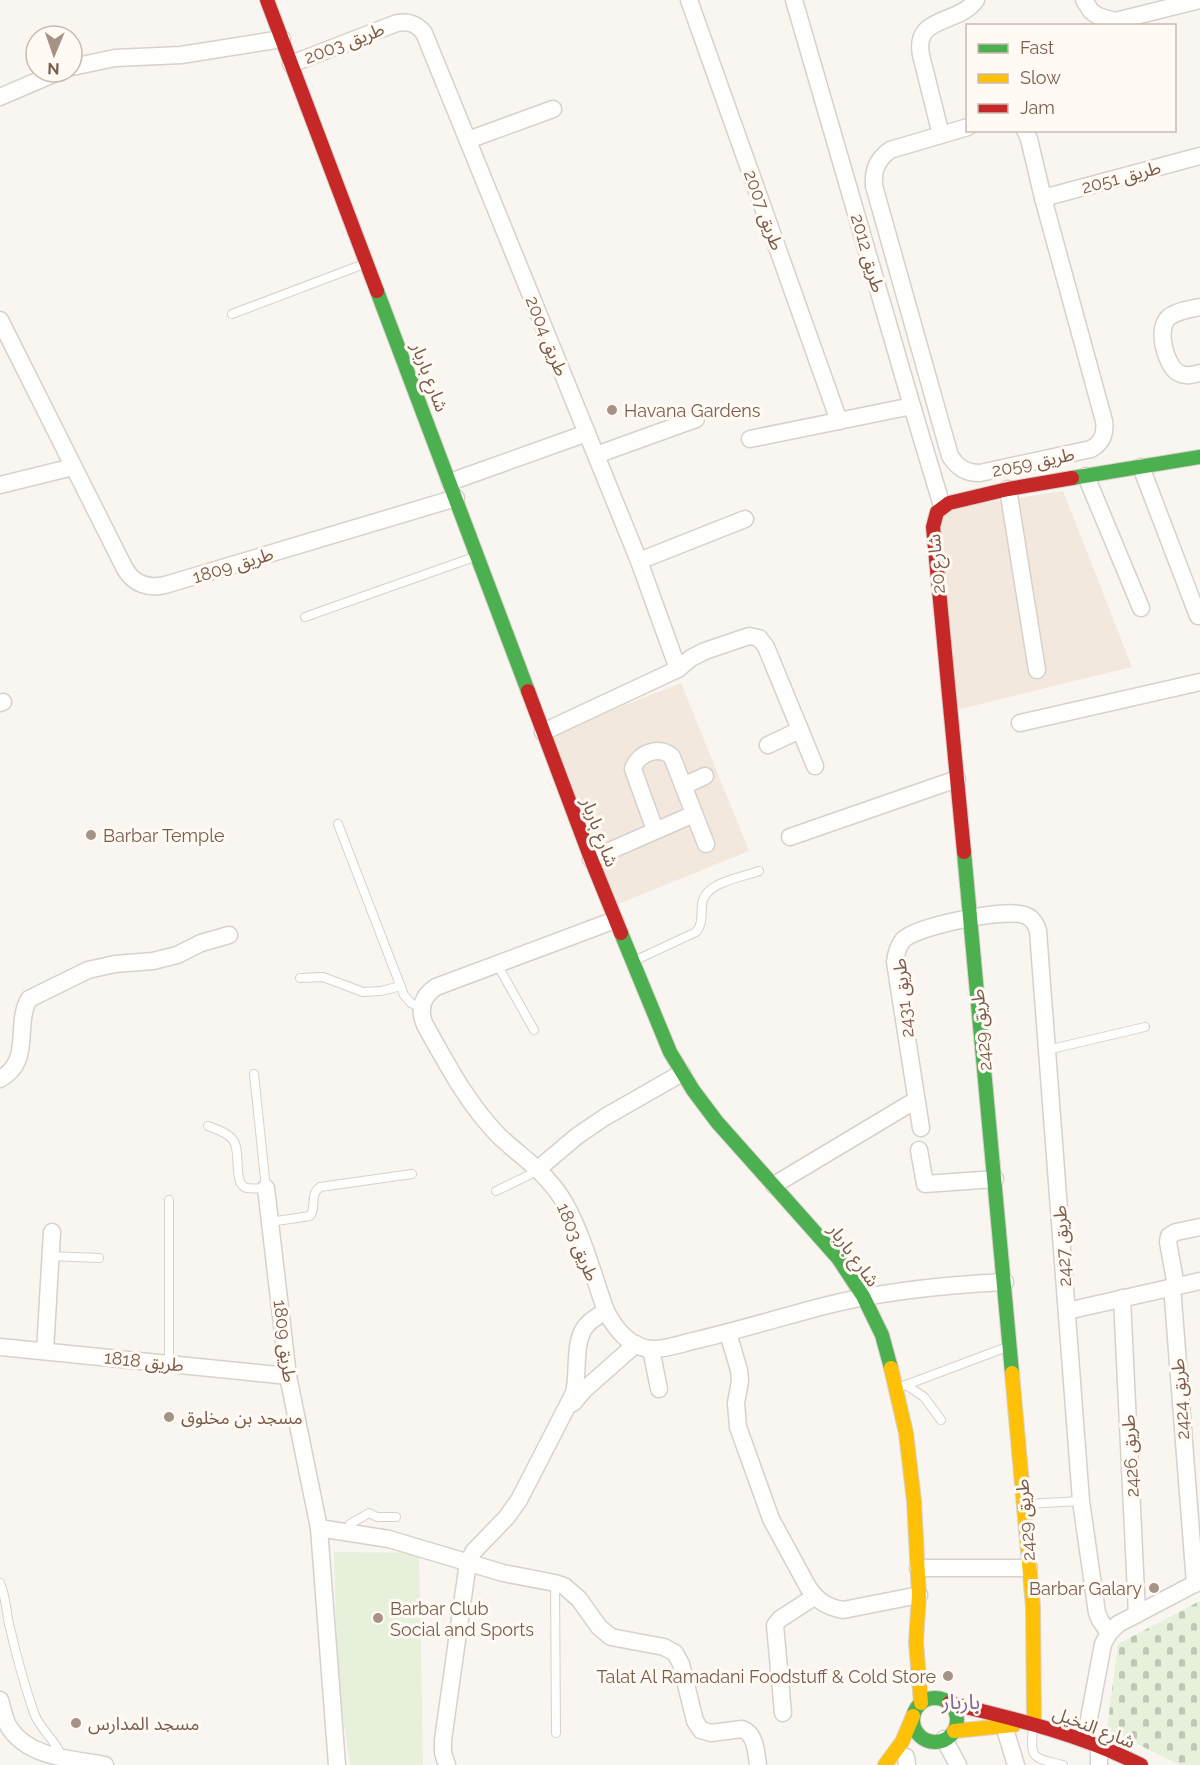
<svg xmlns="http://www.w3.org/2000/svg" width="1200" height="1765" font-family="Raleway,'Noto Sans Arabic',sans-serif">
  <defs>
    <pattern id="cemetery-stones" width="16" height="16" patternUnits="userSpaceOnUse" patternTransform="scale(1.5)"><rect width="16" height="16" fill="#e7f0db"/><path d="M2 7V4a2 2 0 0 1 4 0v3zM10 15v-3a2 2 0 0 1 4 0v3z" fill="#c0c6b4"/></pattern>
  </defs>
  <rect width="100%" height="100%" fill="#f9f5f0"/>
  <!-- residential -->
  <g fill="#f2e8de">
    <polygon points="1063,491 1132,667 956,710 935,525 945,509"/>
    <polygon points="681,683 749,851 608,908 539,739"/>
  </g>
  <!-- cemetery -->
  <polygon fill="url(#cemetery-stones)" points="1200,1601 1200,1765 1180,1765 1107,1729 1118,1644"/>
  <!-- pitch -->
  <polygon fill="#e7f0db" points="334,1552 419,1553 423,1765 350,1765 338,1683"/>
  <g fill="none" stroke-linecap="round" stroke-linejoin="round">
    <!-- lane casing -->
    <g stroke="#d7d1cb" stroke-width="10">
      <g id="lane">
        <polyline points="232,314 364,264"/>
        <polyline points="305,617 477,556"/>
        <polyline points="338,824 404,995 411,1003 421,1008"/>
        <path d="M634,961L696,932C703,924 701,916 702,905C704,882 740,878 759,871"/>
        <polyline points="497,964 534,1030"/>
        <polyline points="300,978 323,977 363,992 381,991 401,986"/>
        <polyline points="1047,1050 1145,1027"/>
        <path d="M208,1126C216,1129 228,1133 233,1140C242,1151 232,1185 247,1188C253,1189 260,1188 266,1188L254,1074"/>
        <polyline points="496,1191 529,1175 538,1169"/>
        <polyline points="169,1200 169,1364"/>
        <path d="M270,1222L310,1216C317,1207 309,1195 320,1187L412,1174"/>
        <polyline points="50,1256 99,1258"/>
        <polyline points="906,1385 924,1397 941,1420"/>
        <polyline points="898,1388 1007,1347"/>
        <polyline points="1025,1504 1081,1501"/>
        <polyline points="347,1532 350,1524 369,1513 377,1517 396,1517"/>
        <path d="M0,1583C6,1596 6,1611 9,1624C16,1654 24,1684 34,1713C40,1730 59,1743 60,1756"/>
        <polyline points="555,1583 556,1733"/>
        <path d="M1033,1727C1030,1760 1032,1757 1063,1765"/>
      </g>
    </g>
    <!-- street casing -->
    <g stroke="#d7d1cb" stroke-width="19">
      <g id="street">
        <polyline points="689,0 839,421"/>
        <polyline points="794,0 912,406 942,506"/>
        <polyline points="1084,0 1091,11 1098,16 1115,21 1200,0"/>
        <path d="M291,64L397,23C408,21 416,23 424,33L639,561L678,669"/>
        <polyline points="72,67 115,58 181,55 282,39"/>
        <polyline points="0,97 58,72"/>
        <path d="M968,127L890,150C877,160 873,169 874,186L950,456C958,468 966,473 980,473L1091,449C1102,443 1106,433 1104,421L1043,198L1029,139L1025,130"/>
        <path d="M941,135L921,55C913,15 959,25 976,0"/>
        <polyline points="468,140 553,109"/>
        <polyline points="1043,198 1200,156"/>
        <path d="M1200,307C1190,309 1177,311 1169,317C1156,328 1165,363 1177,372C1185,377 1192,375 1200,373"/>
        <path d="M0,320L125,569C134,584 148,589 165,585L456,498"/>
        <polyline points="750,439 912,406"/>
        <polyline points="596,455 696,419"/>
        <polyline points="1141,467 1198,616"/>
        <polyline points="1086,476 1141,608"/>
        <polyline points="450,482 587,433"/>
        <polyline points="0,485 73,467"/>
        <polyline points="1008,489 1037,670"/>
        <polyline points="639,561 745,519"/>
        <polyline points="0,703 3,702"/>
        <polyline points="1020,723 1200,682"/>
        <polyline points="543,732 678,669 691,658 705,651 749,636 759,638 766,647 815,766"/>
        <polyline points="768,745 800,730"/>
        <polyline points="683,786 705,776"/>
        <path d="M655,830L633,769C637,754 660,744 672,757L706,844"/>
        <polyline points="790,837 957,779"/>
        <polyline points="591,859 694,814"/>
        <path d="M615,920L436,987C422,996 418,1009 425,1025C447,1064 467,1103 498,1135C522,1158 544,1170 563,1200C582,1232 593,1275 606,1311C615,1329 631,1349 653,1349C668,1349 683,1343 697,1340C739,1330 779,1318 820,1307C881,1291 942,1285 1005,1282"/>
        <path d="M0,1079C33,1061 14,1025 29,999L88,970L115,964L153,961L177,955L201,943L229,935"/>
        <path d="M921,1128L895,962C896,954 898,946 903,940C917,926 1005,908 1024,915C1032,917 1036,924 1038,931L1081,1501L1097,1613L1100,1620L1109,1633"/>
        <polyline points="919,1150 925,1184 995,1179"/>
        <polyline points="538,1169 577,1136 605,1117 682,1073"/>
        <polyline points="774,1185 916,1100"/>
        <polyline points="266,1188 288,1376 319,1528 337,1765"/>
        <polyline points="1172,1286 1195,1584"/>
        <polyline points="1176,1286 1168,1242 1169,1236 1176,1232 1200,1227"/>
        <polyline points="1122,1298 1137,1614"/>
        <polyline points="1067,1311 1200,1281"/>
        <path d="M728,1333L739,1370L740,1381L736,1403L738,1427L771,1519L808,1587C817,1601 827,1607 843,1610L919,1595"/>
        <polyline points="0,1347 288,1376"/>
        <polyline points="651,1349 659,1389"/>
        <polyline points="45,1351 52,1232"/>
        <polyline points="573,1403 584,1390 636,1344"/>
        <path d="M319,1528L389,1539L503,1573L555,1583L564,1586L579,1599L599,1627L611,1637L664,1647L675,1653L681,1664L695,1721L701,1730L711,1733L742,1729C756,1734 756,1752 758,1765"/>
        <polyline points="918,1568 1029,1568"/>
        <path d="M0,1700C3,1709 4,1719 9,1727C28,1758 73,1759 105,1765"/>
        <polyline points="783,1713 775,1625 780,1619 814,1597"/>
        <polyline points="1004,1726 1016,1765"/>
        <polyline points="944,1739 958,1765"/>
        <polyline points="1085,1740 1103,1644 1109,1633 1118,1624 1200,1581"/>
        <polyline points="906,1757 907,1765"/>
        <path d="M447,1765L443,1753V1740L468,1562L474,1551L506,1518L519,1500L574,1393C579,1373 573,1341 586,1326C591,1319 599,1316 606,1311"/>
        <polyline points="1099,1765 1099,1745"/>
      </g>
    </g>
    <!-- fast casing -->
    <g stroke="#d9d2cb" stroke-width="16">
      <g id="fast">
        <polyline points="377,291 528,691"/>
        <polyline points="1072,478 1200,457"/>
        <polyline points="964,852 1012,1373"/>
        <polyline points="621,933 670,1052 693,1090 717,1122 838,1258 863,1296 882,1335 891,1368"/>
        <circle cx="935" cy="1720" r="22"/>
      </g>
    </g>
    <!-- slow casing -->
    <g stroke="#d9d2cb" stroke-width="16">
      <g id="slow">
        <polyline points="891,1368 906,1433 914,1501 919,1595 916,1642 921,1703"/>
        <polyline points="1012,1373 1033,1607 1034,1723"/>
        <polyline points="954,1731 1014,1725"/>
        <polyline points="885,1765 902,1742 913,1716"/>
      </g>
    </g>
    <!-- jam casing -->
    <g stroke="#d9d2cb" stroke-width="16">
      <g id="jam">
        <polyline points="267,0 377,291"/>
        <polyline points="528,691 591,859 621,933"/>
        <polyline points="964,852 933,527 937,512 949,503 1008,489 1072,478"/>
        <path d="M949,1703C1015,1719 1080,1734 1141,1765"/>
      </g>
    </g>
    <!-- lane -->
    <use href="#lane" stroke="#fefefd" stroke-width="8"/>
    <!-- street -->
    <use href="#street" stroke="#fefefd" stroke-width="16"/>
    <!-- fast -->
    <use href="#fast" stroke="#4caf50" stroke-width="14"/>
    <!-- slow -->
    <use href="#slow" stroke="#ffc107" stroke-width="14"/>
    <!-- jam -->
    <use href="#jam" stroke="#c62828" stroke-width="14"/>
  </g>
  <!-- markers -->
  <g fill="#a69286" stroke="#fffaf3" stroke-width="2">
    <circle cx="612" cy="410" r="6"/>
    <circle cx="91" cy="835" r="6"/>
    <circle cx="169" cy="1417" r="6"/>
    <circle cx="1154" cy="1588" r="6"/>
    <circle cx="378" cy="1618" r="6"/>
    <circle cx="948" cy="1676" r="6"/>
    <circle cx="76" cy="1723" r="6"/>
  </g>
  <g text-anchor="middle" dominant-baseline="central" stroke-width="6" stroke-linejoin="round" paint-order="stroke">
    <!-- street labels -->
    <g font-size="18" fill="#7a5c4d" stroke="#fffaf3">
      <text transform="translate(344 43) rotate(-21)">طريق 2003</text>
      <text transform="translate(1121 177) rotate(-15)">طريق 2051</text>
      <text transform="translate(764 210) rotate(70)">طريق 2007</text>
      <text transform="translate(868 253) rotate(74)">طريق 2012</text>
      <text transform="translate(547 336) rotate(68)">طريق 2004</text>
      <text transform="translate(430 377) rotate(69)">شارع باربار</text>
      <text transform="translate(1033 462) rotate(-12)">طريق 2059</text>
      <text transform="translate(936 564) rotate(-95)">شارع 20</text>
      <text transform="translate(233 565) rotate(-17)">طريق 1809</text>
      <text transform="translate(600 832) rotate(69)">شارع باربار</text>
      <text transform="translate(903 998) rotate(-96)">طريق 2431</text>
      <text transform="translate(981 1030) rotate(-96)">طريق 2429</text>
      <text transform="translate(578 1242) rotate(68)">طريق 1803</text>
      <text transform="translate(1062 1246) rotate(-94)">طريق 2427</text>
      <text transform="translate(854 1255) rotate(54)">شارع باربار</text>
      <text transform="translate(285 1341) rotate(83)">طريق 1809</text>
      <text transform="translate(144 1361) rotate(6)">طريق 1818</text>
      <text transform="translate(1180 1399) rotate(-94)">طريق 2424</text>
      <text transform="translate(1130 1456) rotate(-93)">طريق 2426</text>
      <text transform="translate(1025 1520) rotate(-95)">طريق 2429</text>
      <text transform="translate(1094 1727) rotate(21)">شارع النخيل</text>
    </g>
    <!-- poi labels -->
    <g font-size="18" fill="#7a5c4d" stroke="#fffaf3" text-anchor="start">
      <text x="624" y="410">Havana Gardens</text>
      <text x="103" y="835">Barbar Temple</text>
      <text x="181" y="1417">مسجد بن مخلوق</text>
      <text x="1142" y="1588" text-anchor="end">Barbar Galary</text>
      <text x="390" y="1608">Barbar Club<tspan x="390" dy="21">Social and Sports</tspan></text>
      <text x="936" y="1676" text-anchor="end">Talat Al Ramadani Foodstuff &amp; Cold Store</text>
      <text x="88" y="1723">مسجد المدارس</text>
    </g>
    <!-- quarter labels -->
    <g font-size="21" fill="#846695" stroke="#fffaf3">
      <text x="961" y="1701">باربار</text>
    </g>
  </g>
  <!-- legend -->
  <rect x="966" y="24" width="210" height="108" fill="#fffaf3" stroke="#cabbb1" stroke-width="1.5"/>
  <rect x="978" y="44" width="30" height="9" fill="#4caf50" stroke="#cabbb1" stroke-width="1.5"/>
  <text x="1020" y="54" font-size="18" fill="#7a5c4d">Fast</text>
  <rect x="978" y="74" width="30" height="9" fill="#ffc107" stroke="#cabbb1" stroke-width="1.5"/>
  <text x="1020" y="84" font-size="18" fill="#7a5c4d">Slow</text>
  <rect x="978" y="104" width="30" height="9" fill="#c62828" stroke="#cabbb1" stroke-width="1.5"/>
  <text x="1020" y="114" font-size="18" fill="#7a5c4d">Jam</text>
  <!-- north arrow -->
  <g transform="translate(54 54) rotate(182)"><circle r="28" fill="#fffaf3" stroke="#cabbb1" stroke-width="1.5"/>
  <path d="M0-4.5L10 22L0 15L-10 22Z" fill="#a69286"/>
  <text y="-9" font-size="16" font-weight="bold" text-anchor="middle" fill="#7a5c4d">N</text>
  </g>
</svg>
